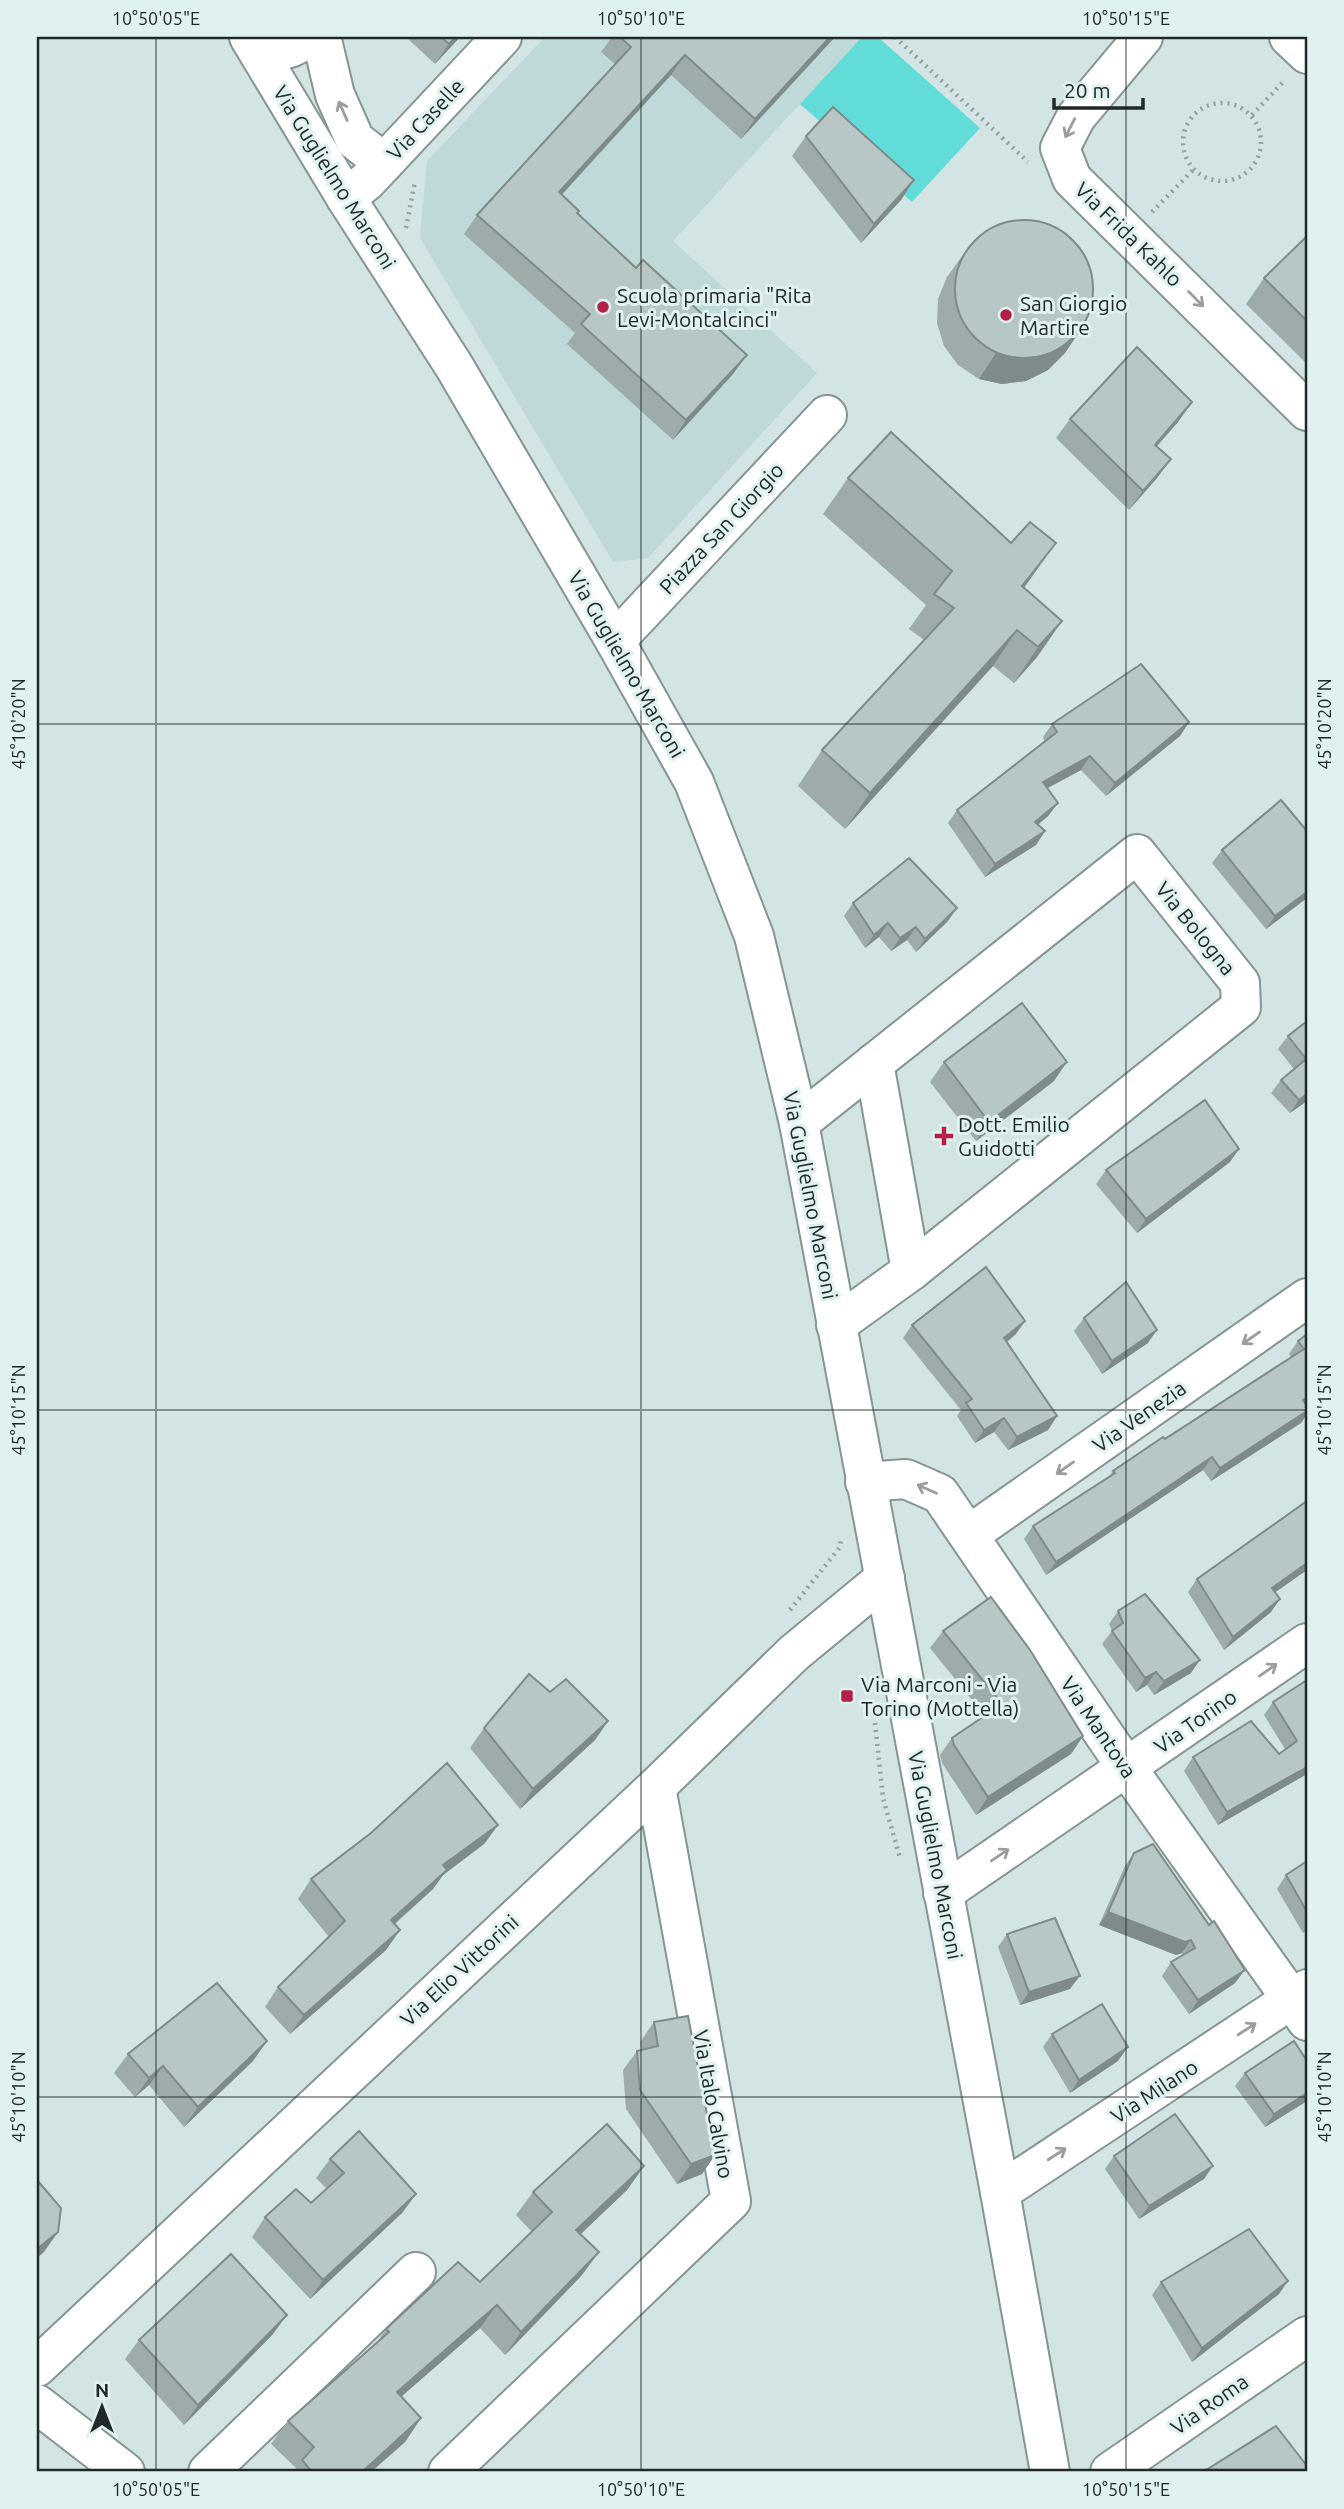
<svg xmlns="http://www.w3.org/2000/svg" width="1344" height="2509" font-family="Ubuntu,sans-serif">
  <rect width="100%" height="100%" fill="#d2e4e3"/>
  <!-- built -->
  <polygon fill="#bed9d8" points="545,37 862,37 673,241 817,373 648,558 613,562 420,238 427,161"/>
  <!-- pitch -->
  <polygon fill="#62dcd9" points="862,37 878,37 980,128 912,202 800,104"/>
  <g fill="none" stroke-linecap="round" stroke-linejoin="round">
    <!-- minor casing -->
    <g stroke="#849594" stroke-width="42">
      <g id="minor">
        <polyline points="1143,37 1076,117 1060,148 1072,179 1307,411"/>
        <polyline points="1289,37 1307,54"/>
        <polyline points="322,40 335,95 355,140 384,163"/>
        <path d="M258,51C275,51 294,52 305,37"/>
        <polyline points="346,198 367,181 502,37"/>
        <polyline points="615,641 827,415"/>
        <polyline points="874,1063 911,1271"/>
        <polyline points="799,1123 1137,854 1240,983 1241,1007 911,1271 836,1325"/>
        <polyline points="865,1482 906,1479 940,1494 1127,1768 1307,2021"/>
        <polyline points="970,1534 1307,1298"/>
        <polyline points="943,1893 1307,1643"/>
        <polyline points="1000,2192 1307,1989"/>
        <polyline points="37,2367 656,1787 794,1653 885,1578"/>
        <polyline points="37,2404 125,2472"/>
        <polyline points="208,2472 416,2272"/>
        <polyline points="448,2472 731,2201 656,1787"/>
        <polyline points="1110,2472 1307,2336"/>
      </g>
    </g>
    <!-- major casing -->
    <g stroke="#849594" stroke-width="42">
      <polyline id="major" points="249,37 346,198 454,366 615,641 694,782 754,936 799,1123 1000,2192 1050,2472"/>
    </g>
    <!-- path -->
    <g stroke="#92a09f" stroke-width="4.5" stroke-dasharray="2 5" stroke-linecap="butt">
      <polyline points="895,37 1028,162"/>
      <circle cx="1222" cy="142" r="39"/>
      <polyline points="1252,115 1285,80"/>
      <polyline points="1152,212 1193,170"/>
      <polyline points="406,228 415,181"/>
      <polyline points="790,1610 840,1547 841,1539"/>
      <polyline points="875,1723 883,1798 900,1858"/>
    </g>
    <!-- minor -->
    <use href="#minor" stroke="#fff" stroke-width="38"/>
    <!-- major -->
    <use href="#major" stroke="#fff" stroke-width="38"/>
  </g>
  <!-- wall -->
  <g fill="#9dabaa">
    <polygon points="406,37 460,37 435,64"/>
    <polygon points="612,37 835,37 741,139 671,75 561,194 577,214 733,374 673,440 567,344 575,333 464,234 477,215 615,64 601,52"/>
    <polygon points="806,136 914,180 901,200 861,243 792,156"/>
    <polygon points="1307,236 1307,364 1246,304 1264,278"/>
    <polygon points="965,252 1065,353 1048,370 1026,381 1002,384 979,379 958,365 944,346 937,323 938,299 947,277"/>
    <polygon points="1192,402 1178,422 1157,446 1157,478 1129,510 1056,438 1070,419"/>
    <polygon points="848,478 1031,578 1024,588 1062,621 1037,657 1014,683 993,666 845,829 798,786 822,750 924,640 909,629 926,605 823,514"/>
    <polygon points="1189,722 1180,736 1106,796 1081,770 1047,788 1058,803 1048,816 1038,825 1045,831 1036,845 985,877 948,823 957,810 1045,742 1043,737 1052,724"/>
    <polygon points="1222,850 1307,898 1266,929 1212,863"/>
    <polygon points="853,903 948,921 916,952 907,940 891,951 879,937 865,948 844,916"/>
    <polygon points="1307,1021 1307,1101 1290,1113 1271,1093 1281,1080 1294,1069 1278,1049 1288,1036"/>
    <polygon points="944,1062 1054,1081 976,1141 930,1082"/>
    <polygon points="1230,1162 1137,1233 1096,1184 1106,1170"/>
    <polygon points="1084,1318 1148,1343 1102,1374 1074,1331"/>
    <polygon points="912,1325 1016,1334 1007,1342 1057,1416 1048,1430 1008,1450 994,1432 975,1443 957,1416 961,1410 903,1338"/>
    <polygon points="1307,1334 1307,1414 1301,1423 1211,1481 1203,1470 1046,1575 1024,1539 1033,1526 1109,1477 1113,1471 1291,1357 1289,1354 1298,1341"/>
    <polygon points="1307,1501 1307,1570 1275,1592 1271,1612 1224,1650 1188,1592 1197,1579"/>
    <polygon points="1118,1611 1191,1673 1154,1695 1147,1685 1136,1692 1102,1644 1112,1631 1109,1624"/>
    <polygon points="943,1631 1083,1736 1071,1754 976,1815 942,1763 940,1755 952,1738 985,1716 930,1648"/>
    <polygon points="1307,1680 1307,1774 1218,1825 1184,1771 1193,1757 1279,1754 1285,1749 1264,1715 1273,1702"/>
    <polygon points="550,1692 608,1721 595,1740 520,1809 470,1748 484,1728"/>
    <polygon points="498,1825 484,1844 443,1875 433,1889 395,1924 400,1930 386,1950 290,2034 265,2007 278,1987 329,1937 298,1899 311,1879"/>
    <polygon points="1134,1853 1209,1925 1235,1983 1189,2014 1162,1976 1171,1962 1183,1956 1182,1953 1176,1955 1099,1925 1125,1866"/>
    <polygon points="1307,1861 1307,1930 1303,1933 1277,1889 1286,1875"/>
    <polygon points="1007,1934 1070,1989 1020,2005 998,1947"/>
    <polygon points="654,2022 715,2155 702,2174 677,2184 626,2109 623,2070 637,2051 641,2050 640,2042"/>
    <polygon points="1052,2034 1118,2061 1070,2093 1043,2047"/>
    <polygon points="267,2041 253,2061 184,2127 149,2085 135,2097 114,2073 128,2054"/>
    <polygon points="1245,2073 1307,2101 1265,2127 1235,2086"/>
    <polygon points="1114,2156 1204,2179 1139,2219 1105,2169"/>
    <polygon points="330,2159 416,2194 402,2213 310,2299 252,2237 265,2217 311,2203 327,2189 316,2178"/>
    <polygon points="644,2166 627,2190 580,2234 582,2275 505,2355 480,2328 401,2397 421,2418 405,2442 371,2472 293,2472 296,2468 271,2444 288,2421 378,2341 386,2329 480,2282 532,2232 516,2215 533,2192"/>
    <polygon points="1161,2282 1279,2294 1192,2362 1152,2295"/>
    <polygon points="273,2334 184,2425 125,2359 139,2340"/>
  </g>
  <!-- shaded-wall -->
  <g fill="#7f8b8b">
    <polygon points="456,37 460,37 435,64 449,44"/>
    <polygon points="830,37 835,37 741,139 755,119"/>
    <polygon points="685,55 671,75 546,212 559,192"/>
    <polygon points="914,180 901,200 861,243 874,224"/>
    <polygon points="1082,328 1065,353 1048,370 1026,381 1002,384 979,379 996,353"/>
    <polygon points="747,355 733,374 673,440 686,420"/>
    <polygon points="1192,402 1178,422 1141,464 1155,445"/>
    <polygon points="1171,459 1157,478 1129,510 1143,491"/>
    <polygon points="1056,543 1031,578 997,622 1022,586"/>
    <polygon points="1062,621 1037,657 1014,683 1038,647"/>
    <polygon points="1017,630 993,666 845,829 870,793"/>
    <polygon points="1189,722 1180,736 1106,796 1115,783"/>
    <polygon points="1090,756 1081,770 1033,796 1043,782"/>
    <polygon points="1058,803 1048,816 1025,835 1035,822"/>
    <polygon points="1045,831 1036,845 985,877 995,864"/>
    <polygon points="1307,892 1307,898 1266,929 1275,916"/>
    <polygon points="957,908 948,921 916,952 925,939"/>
    <polygon points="888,923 879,937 865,948 874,935"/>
    <polygon points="916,927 907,940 891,951 900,938"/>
    <polygon points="1067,1062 1054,1081 976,1141 989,1122"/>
    <polygon points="1307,1094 1307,1101 1290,1113 1299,1100"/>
    <polygon points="1239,1149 1230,1162 1137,1233 1146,1219"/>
    <polygon points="1025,1321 1016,1334 995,1351 1004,1338"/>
    <polygon points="1157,1330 1148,1343 1102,1374 1112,1361"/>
    <polygon points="1307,1411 1307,1414 1301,1423 1211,1481 1220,1468"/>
    <polygon points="1057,1416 1048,1430 1008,1450 1017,1437"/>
    <polygon points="1004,1418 994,1432 975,1443 984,1430"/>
    <polygon points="1212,1457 1203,1470 1046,1575 1056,1562"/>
    <polygon points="1307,1563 1307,1570 1263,1601 1272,1588"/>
    <polygon points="1280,1599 1271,1612 1224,1650 1233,1637"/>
    <polygon points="1200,1660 1191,1673 1154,1695 1164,1681"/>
    <polygon points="1156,1672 1147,1685 1136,1692 1145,1678"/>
    <polygon points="608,1721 595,1740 520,1809 533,1789"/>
    <polygon points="1083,1736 1071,1754 976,1815 988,1797"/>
    <polygon points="1307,1767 1307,1774 1218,1825 1227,1812"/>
    <polygon points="498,1825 484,1844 443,1875 433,1889 377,1939 391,1920 443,1865"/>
    <polygon points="1108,1912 1191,1940 1182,1953 1176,1955 1099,1925"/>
    <polygon points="400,1930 386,1950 290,2034 304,2015"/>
    <polygon points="1245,1970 1235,1983 1189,2014 1198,2000"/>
    <polygon points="1080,1976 1070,1989 1020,2005 1029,1992"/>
    <polygon points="267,2041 253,2061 184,2127 198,2107"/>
    <polygon points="1128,2047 1118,2061 1070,2093 1079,2080"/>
    <polygon points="163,2066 149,2085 135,2097 149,2078"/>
    <polygon points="1307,2093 1307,2101 1265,2127 1274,2114"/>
    <polygon points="715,2155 702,2174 677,2184 691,2164"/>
    <polygon points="644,2166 627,2190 560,2254 576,2230"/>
    <polygon points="1213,2166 1204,2179 1139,2219 1149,2206"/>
    <polygon points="416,2194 402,2213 310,2299 323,2280"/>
    <polygon points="58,2232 44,2252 37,2258 37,2249"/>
    <polygon points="599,2252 582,2275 505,2355 521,2332"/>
    <polygon points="1288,2281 1279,2294 1192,2362 1202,2348"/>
    <polygon points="497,2305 480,2328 380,2415 397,2392"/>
    <polygon points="287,2315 273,2334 184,2425 198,2405"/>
    <polygon points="421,2418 405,2442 371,2472 362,2472"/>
  </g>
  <!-- building -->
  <g fill="#b6c7c6" stroke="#7f8b8b" stroke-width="2">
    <polygon points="441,37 456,37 449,44"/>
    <polygon points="620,37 830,37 755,119 685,55 559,192 579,211 577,213 636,268 643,260 747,355 686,420 581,324 590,314 477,215 631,47"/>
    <polygon points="833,107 914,180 874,224 806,136"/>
    <circle cx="1024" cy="289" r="69"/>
    <polygon points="1307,236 1307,321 1264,278"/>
    <polygon points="1137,347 1192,402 1155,445 1171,459 1143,491 1070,419"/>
    <polygon points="891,432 1011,543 1030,522 1056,543 1022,586 1062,621 1038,647 1017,630 870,793 822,750 954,608 934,594 952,571 848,478"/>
    <polygon points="1141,664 1189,722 1115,783 1090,756 1043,782 1058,803 1035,822 1045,831 995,864 957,810 1057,732 1052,724"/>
    <polygon points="1281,800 1307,831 1307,892 1275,916 1222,850"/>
    <polygon points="909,858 957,908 925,939 916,927 900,938 888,923 874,935 853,903"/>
    <polygon points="1022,1003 1067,1062 989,1122 944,1062"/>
    <polygon points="1307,1021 1307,1094 1299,1100 1281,1080 1306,1059 1288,1036"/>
    <polygon points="1205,1100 1239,1149 1146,1219 1106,1170"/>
    <polygon points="986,1267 1025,1321 1004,1338 1057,1416 1017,1437 1004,1418 984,1430 966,1403 972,1399 912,1325"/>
    <polygon points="1126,1282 1157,1330 1112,1361 1084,1318"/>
    <polygon points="1307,1334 1307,1398 1303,1400 1307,1406 1307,1411 1220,1468 1212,1457 1056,1562 1033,1526 1115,1473 1113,1471 1163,1437 1165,1439 1304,1349 1298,1341"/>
    <polygon points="1307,1501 1307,1563 1272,1588 1280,1599 1233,1637 1197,1579"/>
    <polygon points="1145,1594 1200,1660 1164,1681 1156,1672 1145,1678 1112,1631 1123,1623 1118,1611"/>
    <polygon points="991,1597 1030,1650 1083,1736 988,1797 954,1745 952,1738 1002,1704 943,1631"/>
    <polygon points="529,1674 550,1692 566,1679 608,1721 533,1789 484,1728"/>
    <polygon points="1307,1680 1307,1767 1227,1812 1193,1757 1251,1721 1279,1754 1297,1741 1273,1702"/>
    <polygon points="447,1763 498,1825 443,1865 447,1870 391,1920 400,1930 304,2015 278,1987 345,1921 311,1879 371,1833"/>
    <polygon points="1153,1844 1209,1925 1214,1921 1245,1970 1198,2000 1171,1962 1195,1948 1191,1940 1185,1942 1108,1912 1134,1853"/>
    <polygon points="1307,1861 1307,1912 1286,1875"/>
    <polygon points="1055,1918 1080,1976 1029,1992 1007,1934"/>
    <polygon points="217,1983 267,2041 198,2107 163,2066 149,2078 128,2054"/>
    <polygon points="1102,2004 1128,2047 1079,2080 1052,2034"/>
    <polygon points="688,2016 715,2155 691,2164 640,2090 637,2051 658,2046 654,2022"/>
    <polygon points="1294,2041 1307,2061 1307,2093 1274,2114 1245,2073"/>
    <polygon points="1175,2114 1213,2166 1149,2206 1114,2156"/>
    <polygon points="607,2124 644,2166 576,2230 599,2252 521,2332 497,2305 397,2392 421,2418 362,2472 312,2472 302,2460 314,2447 288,2421 389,2332 386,2329 458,2262 480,2282 552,2212 533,2192"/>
    <polygon points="359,2131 416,2194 323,2280 265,2217 296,2189 311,2203 344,2173 330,2159"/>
    <polygon points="37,2180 61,2208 58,2232 37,2249"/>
    <polygon points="1249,2229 1288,2281 1202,2348 1161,2282"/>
    <polygon points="231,2254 287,2315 198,2405 139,2340"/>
    <polygon points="1276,2426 1307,2466 1307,2469 1303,2472 1203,2472"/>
  </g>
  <!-- one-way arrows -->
  <defs><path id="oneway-shaft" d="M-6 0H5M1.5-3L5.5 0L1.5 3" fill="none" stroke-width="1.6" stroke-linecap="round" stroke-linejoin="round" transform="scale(1.75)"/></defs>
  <g stroke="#9b9e9e">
    <use href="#oneway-shaft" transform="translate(343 111) rotate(-114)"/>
    <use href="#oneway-shaft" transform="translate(1070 128) rotate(117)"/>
    <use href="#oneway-shaft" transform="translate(1196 299) rotate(45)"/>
    <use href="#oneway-shaft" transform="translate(1251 1338) rotate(145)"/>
    <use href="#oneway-shaft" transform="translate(1065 1468) rotate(145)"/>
    <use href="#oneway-shaft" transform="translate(927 1489) rotate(-156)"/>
    <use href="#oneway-shaft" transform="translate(1268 1670) rotate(-35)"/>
    <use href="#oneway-shaft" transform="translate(1000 1855) rotate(-34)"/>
    <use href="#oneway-shaft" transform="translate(1247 2029) rotate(-33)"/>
    <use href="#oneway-shaft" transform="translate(1057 2154) rotate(-33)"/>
  </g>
  <!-- ticks -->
  <path fill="none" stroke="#212828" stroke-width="2" stroke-opacity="0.45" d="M156,37V2472M641,37V2472M1126,37V2472M37,38H1307M37,724H1307M37,1410H1307M37,2097H1307"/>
  <!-- markers -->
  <g fill="#b22045" stroke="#dff1f0" stroke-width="2.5">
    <circle cx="603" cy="307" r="7"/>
    <circle cx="1006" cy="315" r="7"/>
    <path d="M940.5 1125.5h7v7h7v7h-7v7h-7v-7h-7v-7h7z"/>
    <rect x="840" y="1689" width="14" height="14" rx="3.5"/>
  </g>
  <g text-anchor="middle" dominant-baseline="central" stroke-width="6" stroke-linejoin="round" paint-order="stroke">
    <!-- street labels -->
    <g font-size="21" fill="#212828" stroke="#dff1f0">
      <text transform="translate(425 119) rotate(-47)">Via Caselle</text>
      <text transform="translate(335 177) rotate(58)">Via Guglielmo Marconi</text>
      <text transform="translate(1129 234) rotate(44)">Via Frida Kahlo</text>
      <text transform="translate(721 528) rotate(-47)">Piazza San Giorgio</text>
      <text transform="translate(627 664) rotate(60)">Via Guglielmo Marconi</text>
      <text transform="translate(1196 928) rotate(51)">Via Bologna</text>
      <text transform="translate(811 1195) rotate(79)">Via Guglielmo Marconi</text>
      <text transform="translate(1139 1416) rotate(-35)">Via Venezia</text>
      <text transform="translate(1195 1721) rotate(-35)">Via Torino</text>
      <text transform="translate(1099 1727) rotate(56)">Via Mantova</text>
      <text transform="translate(936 1855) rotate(79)">Via Guglielmo Marconi</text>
      <text transform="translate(459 1970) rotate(-43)">Via Elio Vittorini</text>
      <text transform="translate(1154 2091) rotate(-33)">Via Milano</text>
      <text transform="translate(714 2104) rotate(80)">Via Italo Calvino</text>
      <text transform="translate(1209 2404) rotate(-35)">Via Roma</text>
    </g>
    <!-- poi labels -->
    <g font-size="21" fill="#212828" stroke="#dff1f0" text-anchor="start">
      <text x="617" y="295">Scuola primaria "Rita<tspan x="617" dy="24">Levi-Montalcinci"</tspan></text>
      <text x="1020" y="303">San Giorgio<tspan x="1020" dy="24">Martire</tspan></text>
      <text x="958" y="1124">Dott. Emilio<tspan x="958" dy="24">Guidotti</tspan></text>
      <text x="861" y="1684">Via Marconi - Via<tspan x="861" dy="24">Torino (Mottella)</tspan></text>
    </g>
  </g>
  <!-- border -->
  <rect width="1344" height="2509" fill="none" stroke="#dff1f0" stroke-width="77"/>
  <!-- north arrow -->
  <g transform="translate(102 2407)" stroke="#dff1f0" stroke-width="5" paint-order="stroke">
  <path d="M0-5L12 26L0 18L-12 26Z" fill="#212828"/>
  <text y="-10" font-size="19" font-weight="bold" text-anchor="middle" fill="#212828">N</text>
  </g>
  <!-- scale -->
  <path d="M1054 98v10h89v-10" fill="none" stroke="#212828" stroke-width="3.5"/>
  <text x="1064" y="98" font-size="21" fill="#212828" stroke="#dff1f0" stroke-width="5" paint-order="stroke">20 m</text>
  <rect x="38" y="38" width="1268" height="2432" fill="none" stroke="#212828" stroke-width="2.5"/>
  <g font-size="18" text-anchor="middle" fill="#212828">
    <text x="156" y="25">10°50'05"E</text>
    <text x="641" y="25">10°50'10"E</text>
    <text x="1126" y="25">10°50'15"E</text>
    <text transform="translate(19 724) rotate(-90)" y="6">45°10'20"N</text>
    <text transform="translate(1325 724) rotate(-90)" y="6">45°10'20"N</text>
    <text transform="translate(19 1410) rotate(-90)" y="6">45°10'15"N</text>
    <text transform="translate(1325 1410) rotate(-90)" y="6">45°10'15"N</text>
    <text transform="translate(19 2097) rotate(-90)" y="6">45°10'10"N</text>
    <text transform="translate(1325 2097) rotate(-90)" y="6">45°10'10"N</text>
    <text x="156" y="2496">10°50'05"E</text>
    <text x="641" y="2496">10°50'10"E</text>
    <text x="1126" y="2496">10°50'15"E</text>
  </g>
</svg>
